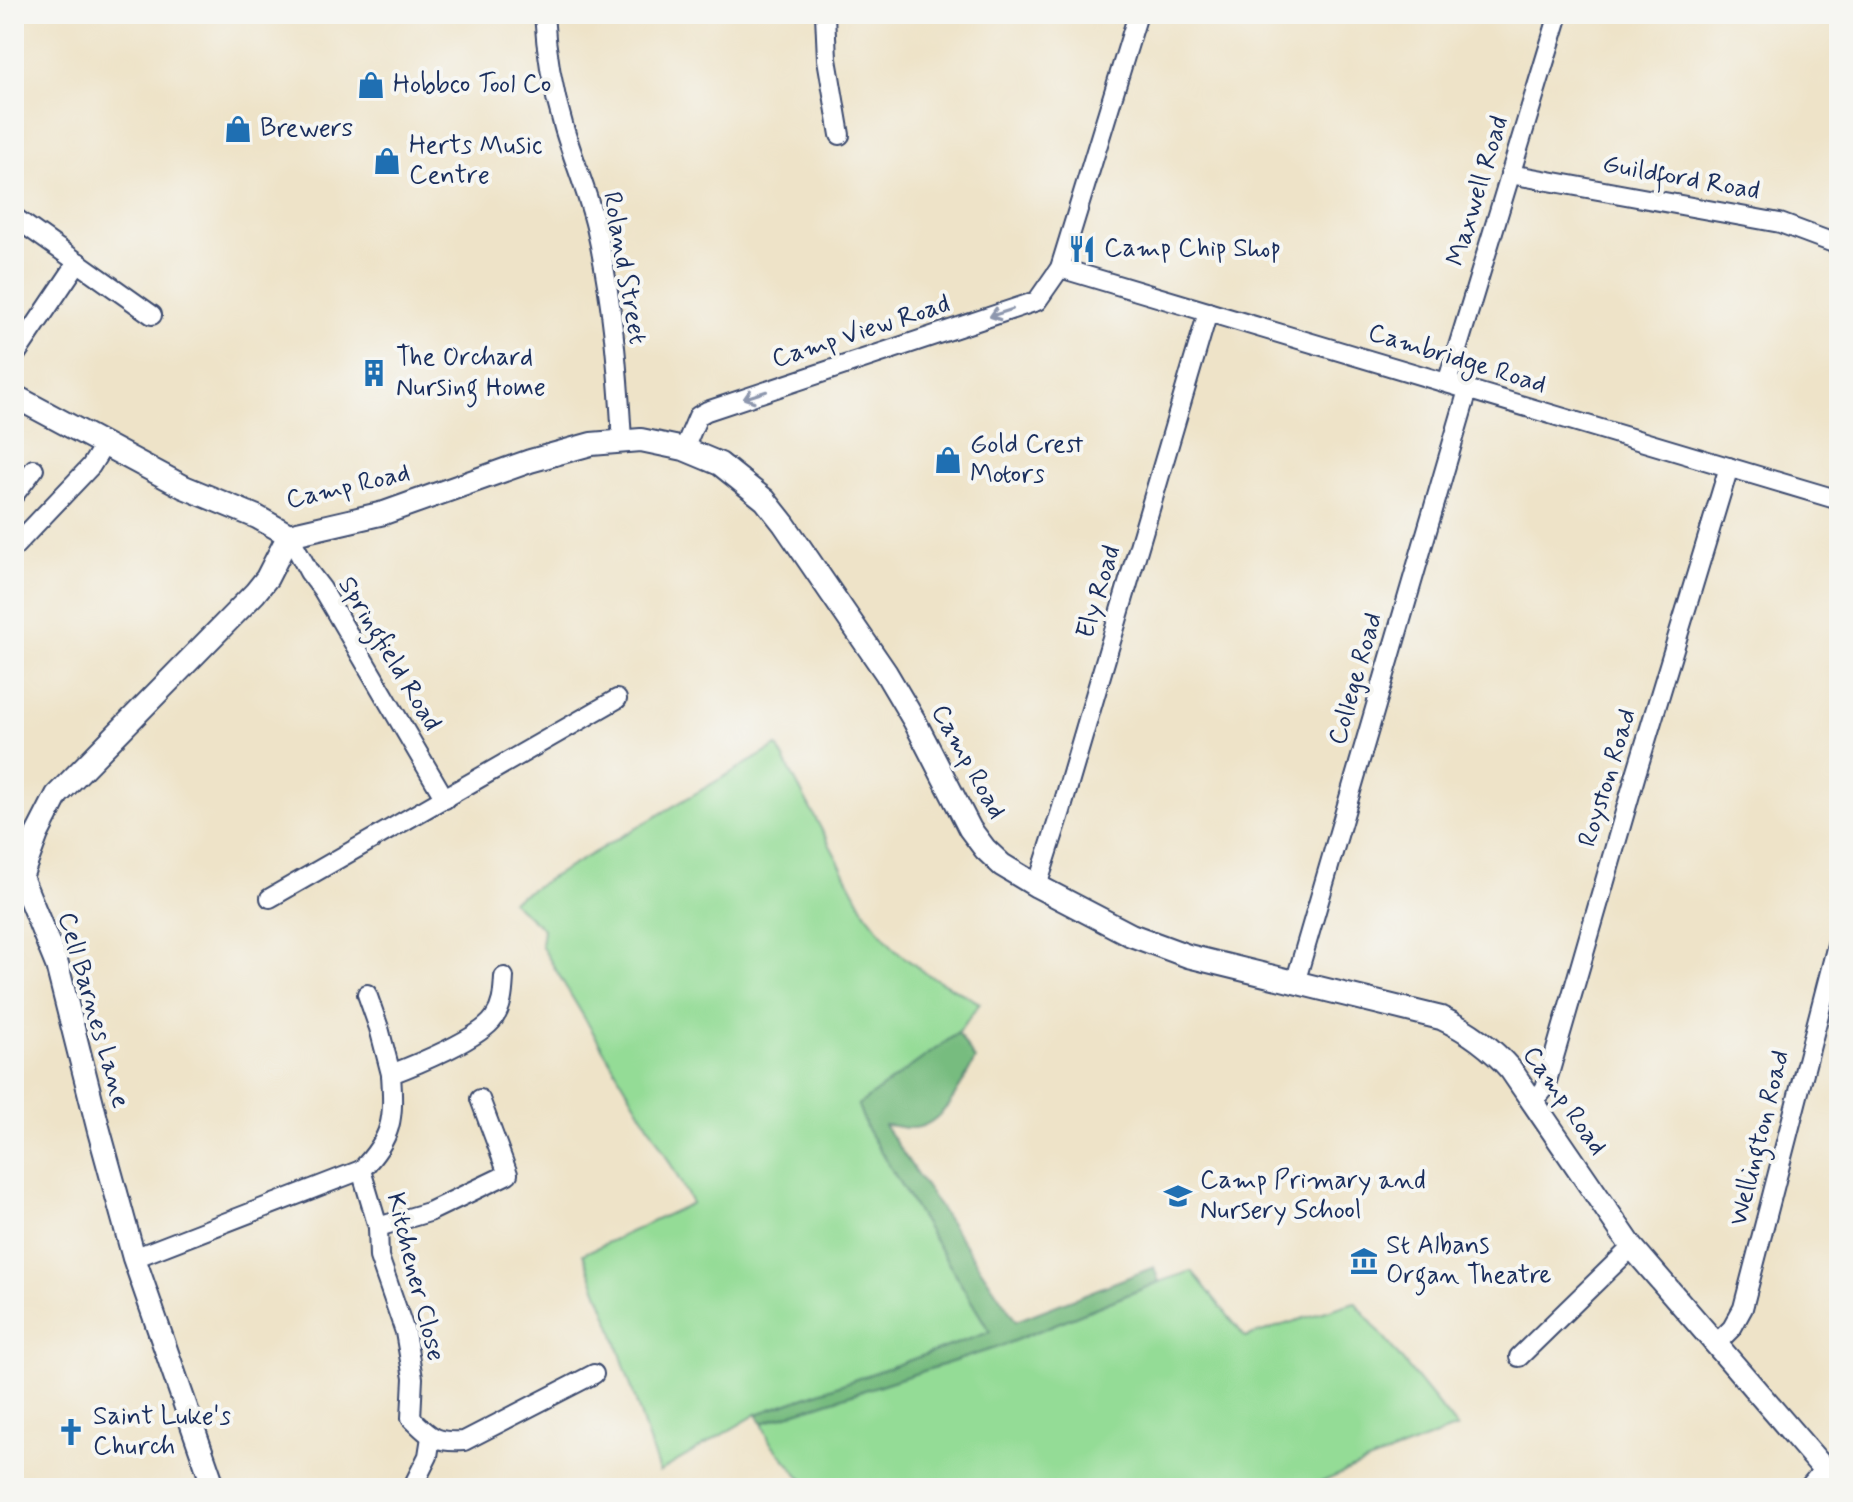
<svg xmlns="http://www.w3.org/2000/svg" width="1853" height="1502" font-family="Mynerve,sans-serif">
  <rect width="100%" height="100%" fill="#f6f6f2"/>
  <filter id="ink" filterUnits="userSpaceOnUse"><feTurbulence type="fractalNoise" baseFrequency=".0125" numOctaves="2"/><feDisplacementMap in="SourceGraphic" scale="16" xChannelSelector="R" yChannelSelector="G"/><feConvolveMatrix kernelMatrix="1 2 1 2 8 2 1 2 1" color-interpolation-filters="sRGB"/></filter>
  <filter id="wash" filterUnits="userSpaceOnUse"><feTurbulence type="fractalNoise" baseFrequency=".006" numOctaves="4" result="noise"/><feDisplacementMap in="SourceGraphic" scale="32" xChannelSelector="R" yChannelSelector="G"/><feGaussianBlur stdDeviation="1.8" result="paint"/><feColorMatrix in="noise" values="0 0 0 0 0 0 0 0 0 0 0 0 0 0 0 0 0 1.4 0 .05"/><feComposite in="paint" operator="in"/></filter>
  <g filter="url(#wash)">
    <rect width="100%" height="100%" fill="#eee3c8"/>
    <!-- green -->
    <g fill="#94dc96" stroke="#58867a" stroke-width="2">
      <polygon points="777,746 866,913 895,950 925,973 980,1003 958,1033 858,1105 867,1129 990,1332 757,1414 659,1472 611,1325 583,1254 692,1203 659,1143 541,945 543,929 511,901"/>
      <polygon points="1192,1271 1245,1337 1355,1302 1457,1428 1368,1462 1308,1488 810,1488 770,1442 762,1423 1001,1346 1159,1282"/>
    </g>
    <!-- forest -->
    <path fill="#77bc7f" stroke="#49766e" stroke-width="2" d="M958,1033L975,1060C962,1083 944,1125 914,1128C905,1129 893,1125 884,1125L1016,1321L1154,1267L1159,1282L1001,1346L762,1423L757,1414L990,1332L867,1129L858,1105Z"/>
  </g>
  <g filter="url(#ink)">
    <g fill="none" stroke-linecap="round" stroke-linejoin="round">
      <!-- minor casing -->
      <g stroke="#3b4a6e" stroke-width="22">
        <g id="minor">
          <path d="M544,14C546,53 553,91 564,128C574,162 588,193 596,227C612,296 618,370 622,440"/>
          <polyline points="825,14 827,59 840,135"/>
          <polyline points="1510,174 1780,223 1839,245"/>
          <polyline points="14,217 152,315"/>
          <polyline points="1060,268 1839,500"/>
          <polyline points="14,357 78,262"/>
          <polyline points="1447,383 1559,14"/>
          <polyline points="684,449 698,416 707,411 1037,301 1060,268 1138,14"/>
          <polyline points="14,495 34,469"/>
          <polyline points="289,535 309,572 322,589 445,799"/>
          <polyline points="14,547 91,466 104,445"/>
          <polyline points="1037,886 1061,811 1208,312"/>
          <polyline points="270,898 617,699"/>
          <polyline points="1295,983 1468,390"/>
          <polyline points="367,994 379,1028 391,1074"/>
          <polyline points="1530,1099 1541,1093 1545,1088 1636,774 1729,467"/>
          <path d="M361,1170L378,1227L379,1257L405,1332L413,1378L411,1418C431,1437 435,1443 464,1441L594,1374"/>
          <polyline points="378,1227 429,1212 508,1174 480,1099"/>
          <path d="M134,1258L361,1170C393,1137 394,1119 391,1074C415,1065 481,1038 494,1018C503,1005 503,992 504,977"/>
          <polyline points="1716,1344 1732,1328 1743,1308 1839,937"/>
          <polyline points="1519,1357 1632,1247"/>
          <polyline points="412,1488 428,1456 431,1437"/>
          <polyline points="1808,1488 1824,1469"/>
        </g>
      </g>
      <!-- tertiary casing -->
      <g stroke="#3b4a6e" stroke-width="26">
        <g id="tertiary">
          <path d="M14,396L184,487L257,517L289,535L384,513L530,461L591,444L641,440L684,449L720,464L765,500L784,524L886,673L915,722L970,829L985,849L1002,865L1037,886L1131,935L1188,956L1441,1018C1469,1031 1491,1047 1511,1070L1632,1247L1824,1469L1839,1483"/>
          <polyline points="214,1488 134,1258 99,1131 57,965 21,877 37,834 57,795 255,593 267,578 289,535"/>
        </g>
      </g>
      <!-- minor -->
      <use href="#minor" stroke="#fff" stroke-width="18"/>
      <!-- tertiary -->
      <use href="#tertiary" stroke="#fff" stroke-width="22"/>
    </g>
    <!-- one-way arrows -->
    <defs><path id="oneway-shaft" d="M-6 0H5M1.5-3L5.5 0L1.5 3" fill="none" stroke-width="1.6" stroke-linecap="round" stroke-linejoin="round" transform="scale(2)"/></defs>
    <g stroke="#8d97ae">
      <use href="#oneway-shaft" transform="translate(1001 313) rotate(162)"/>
      <use href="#oneway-shaft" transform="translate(755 395) rotate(162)"/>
    </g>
  </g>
  <!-- icons -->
  <defs>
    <g id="shop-bare" transform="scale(2.16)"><path d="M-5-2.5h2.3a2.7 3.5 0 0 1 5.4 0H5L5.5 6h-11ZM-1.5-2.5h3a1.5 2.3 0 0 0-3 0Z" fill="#1f6fb2" stroke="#f6f6f2" stroke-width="2.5" paint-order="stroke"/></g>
    <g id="restaurant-bare" transform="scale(2.16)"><path d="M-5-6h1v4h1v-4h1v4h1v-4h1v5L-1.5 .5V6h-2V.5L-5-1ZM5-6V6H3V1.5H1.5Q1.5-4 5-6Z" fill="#1f6fb2" stroke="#f6f6f2" stroke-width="2.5" paint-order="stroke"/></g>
    <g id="building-bare" transform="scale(2.16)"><path d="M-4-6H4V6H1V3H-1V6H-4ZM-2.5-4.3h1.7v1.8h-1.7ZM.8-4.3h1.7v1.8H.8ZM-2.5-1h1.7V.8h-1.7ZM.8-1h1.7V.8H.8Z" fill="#1f6fb2" stroke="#f6f6f2" stroke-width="2.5" paint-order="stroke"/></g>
    <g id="school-bare" transform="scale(2.16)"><path d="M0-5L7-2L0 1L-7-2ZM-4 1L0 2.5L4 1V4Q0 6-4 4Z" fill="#1f6fb2" stroke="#f6f6f2" stroke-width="2.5" paint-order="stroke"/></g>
    <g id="museum-bare" transform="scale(2.16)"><path d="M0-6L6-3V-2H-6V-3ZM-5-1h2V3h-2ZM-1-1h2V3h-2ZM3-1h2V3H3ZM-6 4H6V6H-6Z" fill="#1f6fb2" stroke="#f6f6f2" stroke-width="2.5" paint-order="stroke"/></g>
    <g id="church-bare" transform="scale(2.16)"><path d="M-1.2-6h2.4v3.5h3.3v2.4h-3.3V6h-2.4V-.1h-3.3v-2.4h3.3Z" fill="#1f6fb2" stroke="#f6f6f2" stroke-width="2.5" paint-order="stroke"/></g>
  </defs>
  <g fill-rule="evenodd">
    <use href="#shop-bare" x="371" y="85"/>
    <use href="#shop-bare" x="238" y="129"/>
    <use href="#shop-bare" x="387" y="161"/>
    <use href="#restaurant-bare" x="1082" y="249"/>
    <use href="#building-bare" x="374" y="373"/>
    <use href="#shop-bare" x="948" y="460"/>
    <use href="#school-bare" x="1178" y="1196"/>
    <use href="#museum-bare" x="1364" y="1261"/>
    <use href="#church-bare" x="71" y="1432"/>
  </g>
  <g text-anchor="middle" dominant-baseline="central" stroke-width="8" stroke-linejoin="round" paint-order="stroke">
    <!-- poi labels -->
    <g font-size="26" fill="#1b2f5e" stroke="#f6f6f2" text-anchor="start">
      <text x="393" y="85">Hobbco Tool Co</text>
      <text x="260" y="129">Brewers</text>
      <text x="409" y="146">Herts Music<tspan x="409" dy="30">Centre</tspan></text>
      <text x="1104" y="249">Camp Chip Shop</text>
      <text x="396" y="358">The Orchard<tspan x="396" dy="30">Nursing Home</tspan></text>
      <text x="970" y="445">Gold Crest<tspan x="970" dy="30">Motors</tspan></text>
      <text x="1200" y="1181">Camp Primary and<tspan x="1200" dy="30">Nursery School</tspan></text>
      <text x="1386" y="1246">St Albans<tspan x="1386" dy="30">Organ Theatre</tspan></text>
      <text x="93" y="1417">Saint Luke's<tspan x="93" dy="30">Church</tspan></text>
    </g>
    <!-- street labels -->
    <g font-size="26" fill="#1b2f5e" stroke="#f6f6f2">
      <text transform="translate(1681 178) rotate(10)">Guildford Road</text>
      <text transform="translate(1478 191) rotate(-73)">Maxwell Road</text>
      <text transform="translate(624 268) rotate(80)">Roland Street</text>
      <text transform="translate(861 332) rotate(-18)">Camp View Road</text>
      <text transform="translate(1457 359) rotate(17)">Cambridge Road</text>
      <text transform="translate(348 487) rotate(-13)">Camp Road</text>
      <text transform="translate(1099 592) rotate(-73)">Ely Road</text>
      <text transform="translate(389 654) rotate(59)">Springfield Road</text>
      <text transform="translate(1356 679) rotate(-74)">College Road</text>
      <text transform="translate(968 762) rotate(61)">Camp Road</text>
      <text transform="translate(1608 778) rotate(-73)">Royston Road</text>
      <text transform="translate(93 1010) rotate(74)">Cell Barnes Lane</text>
      <text transform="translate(1564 1101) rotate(55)">Camp Road</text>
      <text transform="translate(1760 1138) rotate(-76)">Wellington Road</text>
      <text transform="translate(415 1277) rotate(76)">Kitchener Close</text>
    </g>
  </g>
  <!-- margin -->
  <rect width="1853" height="1502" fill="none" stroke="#f6f6f2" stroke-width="48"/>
</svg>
